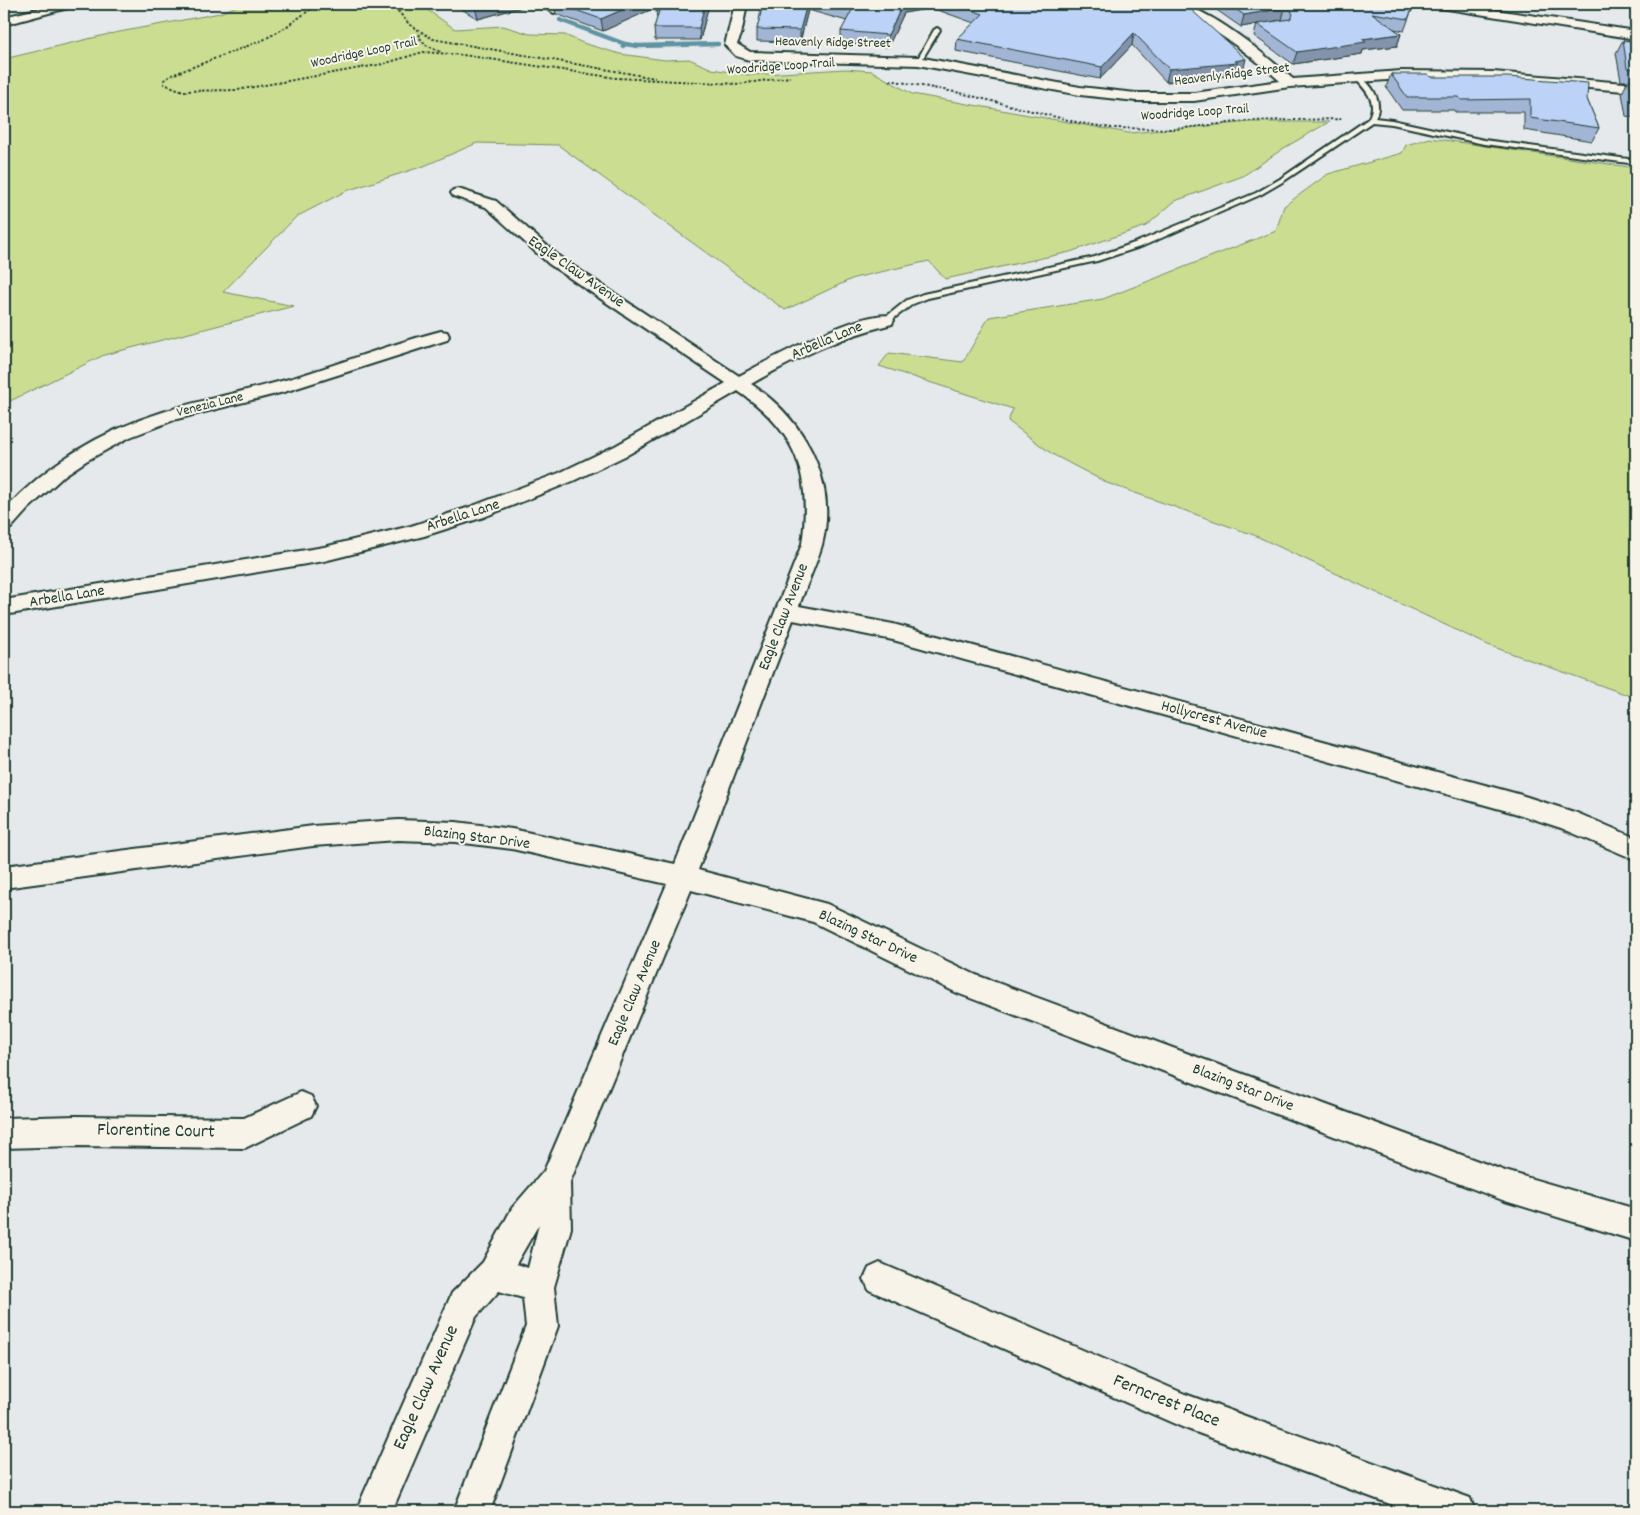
<svg xmlns="http://www.w3.org/2000/svg" width="1640" height="1515" font-family="Dekko,sans-serif">
  <rect width="100%" height="100%" fill="#e5e9ec"/>
  <filter id="ink" filterUnits="userSpaceOnUse"><feTurbulence type="fractalNoise" baseFrequency=".02" numOctaves="2"/><feDisplacementMap in="SourceGraphic" scale="10" xChannelSelector="R" yChannelSelector="G"/><feConvolveMatrix kernelMatrix="1 2 1 2 8 2 1 2 1" color-interpolation-filters="sRGB"/></filter>
  <g filter="url(#ink)">
    <!-- green -->
    <g fill="#cadd91" stroke="#748d62">
      <polygon points="242,4 419,4 455,29 503,26 530,34 565,35 583,43 620,54 665,60 689,59 712,69 749,75 845,69 872,71 912,94 1129,133 1250,122 1329,122 1284,148 1243,176 1175,201 1146,226 1070,252 945,279 929,261 854,278 785,310 558,145 477,143 424,166 346,191 296,217 223,292 294,306 104,355 4,404 4,59 109,34 220,13"/>
      <polygon points="1430,138 1636,168 1636,698 1488,645 1254,535 1107,483 1052,454 1008,421 1013,409 879,366 889,353 963,362 989,317 1103,299 1276,231 1284,206 1328,174 1402,153 1406,145"/>
    </g>
    <g fill="none" stroke-linecap="round" stroke-linejoin="round">
      <!-- stream -->
      <g stroke="#5f93a2" stroke-width="4.5">
        <polyline points="560,20 625,44"/>
        <polyline points="623,46 625,44 638,46 718,44"/>
      </g>
      <!-- lane casing -->
      <g stroke="#1f3d34" stroke-width="4">
        <g id="lane">
          <polygon points="937,28 940,30 921,61 916,62 934,30"/>
          <path d="M1357,75C1372,83 1384,102 1375,118L1392,120L1484,140L1636,160V164L1484,144L1392,124L1372,122L1284,181L1260,195L1143,246L1097,261L928,298L913,304L889,322L882,320L907,300L923,294L1095,257L1137,242L1256,193L1280,179L1368,119C1379,101 1365,90 1354,77Z"/>
        </g>
      </g>
      <!-- street casing -->
      <g stroke="#1f3d34" stroke-width="4">
        <g id="street">
          <polygon points="58,4 77,4 75,6 4,25 4,17"/>
          <polygon points="539,4 553,4 560,9 554,13"/>
          <path d="M735,4H747L741,35L737,44L750,52L918,57L1080,87L1136,93H1194L1280,81C1244,49 1208,23 1163,6L1161,4C1166,4 1172,3 1177,4C1212,9 1266,56 1293,79L1401,71L1493,72L1636,84V92L1493,80L1401,79L1290,87L1194,101H1136L1080,95L918,65L749,60L736,56L725,45Z"/>
          <polygon points="1429,4 1456,4 1636,31 1636,39 1435,7"/>
          <path d="M458,189L496,201L561,258L739,376C769,360 861,309 892,316L894,320L892,324C840,337 798,357 751,384C803,418 839,480 822,545C816,565 806,586 799,606L893,624L1518,794L1577,813L1636,838V860L1561,828L1518,814L893,640L793,620L698,870L827,904L976,975L1505,1171L1636,1209V1241L1505,1201L957,993L813,922L691,890L570,1182L571,1228L554,1287L558,1326L490,1511H454L526,1326L523,1298L499,1291L476,1317L392,1511H356L452,1293L483,1262L512,1208L544,1171L667,884L512,849L456,842L398,840L313,846L4,888V866L313,826L398,820L456,822L512,829L675,864L802,544C812,475 797,431 738,391L629,454L573,481L484,517L424,536L324,561L4,615V600L324,547L411,526L470,507L559,473L615,446L726,383L549,264L486,207L453,196L451,193L453,190ZM539,1224L528,1268L516,1264Z"/>
          <path d="M441,331L447,332L449,336L447,340L284,392L177,419L130,437L86,461L65,475L28,509L11,528L4,530V511C47,463 102,431 163,412C204,399 247,391 289,379C340,364 390,344 441,331Z"/>
          <polygon points="301,1092 311,1096 316,1106 311,1116 245,1148 76,1146 4,1148 4,1118 76,1116 244,1118"/>
          <polygon points="880,1263 1185,1394 1470,1498 1475,1511 1409,1511 1182,1427 869,1290 864,1279 869,1268"/>
        </g>
      </g>
      <!-- path -->
      <g stroke="#1f3d34" stroke-width="2" stroke-dasharray="2.5 2" stroke-linecap="butt">
        <polyline points="318,4 283,29 263,40 172,75 164,80 164,84 183,91 237,90 383,64 423,52 463,55 616,78 739,84 790,77"/>
        <polyline points="392,4 410,25 433,39 655,78"/>
        <polyline points="420,34 419,37 426,45 441,52"/>
        <polyline points="890,80 960,93 1080,123 1112,128 1175,129 1246,121 1343,119"/>
      </g>
      <!-- lane -->
      <use href="#lane" fill="#f7f3e8" fill-rule="evenodd"/>
      <!-- street -->
      <use href="#street" fill="#f7f3e8" fill-rule="evenodd"/>
    </g>
    <!-- wall -->
    <g fill="#a2b5d4" stroke="#1f3d34">
      <polygon points="453,4 547,4 548,11 529,5 478,19"/>
      <polygon points="554,4 709,4 700,40 655,40 654,28 657,19 656,11 658,6 603,31 556,14"/>
      <polygon points="759,4 1183,4 1243,72 1236,73 1235,75 1166,82 1132,45 1100,79 956,51 957,39 974,23 932,8 904,13 888,47 841,43 841,31 847,21 808,10 800,42 757,41 757,29 760,16 760,6 759,6"/>
      <polygon points="1208,4 1414,4 1404,31 1394,29 1401,34 1397,46 1363,50 1362,54 1293,64 1254,36 1257,24 1241,27"/>
      <polygon points="1623,40 1636,42 1636,118 1626,116 1622,93 1628,81 1621,81 1616,53"/>
      <polygon points="1391,74 1430,77 1587,99 1599,128 1592,141 1524,130 1524,112 1455,112 1454,110 1402,110 1386,87"/>
    </g>
    <!-- shaded-wall -->
    <g fill="#8493ac" stroke="#1f3d34">
      <polygon points="489,4 529,4 529,5 478,19 475,7"/>
      <polygon points="636,4 664,4 603,31 601,19"/>
      <polygon points="705,4 709,4 700,40 699,28"/>
      <polygon points="807,4 808,4 808,10 800,42 800,30"/>
      <polygon points="903,4 933,4 932,8 904,13 888,47 888,35"/>
      <polygon points="1285,8 1282,20 1241,27 1244,15"/>
      <polygon points="1134,33 1132,45 1100,79 1102,67"/>
      <polygon points="1401,34 1397,46 1363,50 1362,54 1293,64 1297,52 1362,39"/>
      <polygon points="1246,59 1243,72 1236,73 1235,75 1166,82 1169,69"/>
    </g>
    <!-- building -->
    <g fill="#bcd2f6" stroke="#1f3d34">
      <polygon points="469,4 489,4 475,7"/>
      <polygon points="558,4 636,4 601,19"/>
      <polygon points="659,4 705,4 699,28 654,28 659,11 656,11"/>
      <polygon points="761,4 807,4 800,30 757,29 762,8 760,8"/>
      <polygon points="828,4 903,4 888,35 841,31 852,10"/>
      <polygon points="954,4 1183,4 1187,6 1246,59 1235,61 1238,63 1169,69 1134,33 1102,67 957,39 983,14"/>
      <polygon points="1228,4 1414,4 1408,19 1372,13 1401,34 1362,39 1366,42 1297,52 1257,24 1290,19 1293,15 1291,10 1285,8 1244,15"/>
      <polygon points="1623,40 1636,42 1636,69 1627,68"/>
      <polygon points="1391,74 1428,74 1430,77 1508,77 1588,83 1587,99 1599,128 1530,118 1530,99 1461,100 1459,97 1407,97"/>
      <polygon points="1629,80 1636,80 1636,103 1633,103"/>
    </g>
  </g>
  <g text-anchor="middle" dominant-baseline="central" stroke-width="4" stroke-linejoin="round" paint-order="stroke">
    <!-- far-street labels -->
    <g font-size="14" fill="#1f3d34" stroke="#f7f3e8">
      <text transform="translate(833 43) rotate(1)">Heavenly Ridge Street</text>
      <text transform="translate(364 53) rotate(-12)">Woodridge Loop Trail</text>
      <text transform="translate(781 67) rotate(-4)">Woodridge Loop Trail</text>
      <text transform="translate(1232 75) rotate(-7)">Heavenly Ridge Street</text>
      <text transform="translate(1195 113) rotate(-4)">Woodridge Loop Trail</text>
      <text transform="translate(210 405) rotate(-14)">Venezia Lane</text>
    </g>
    <!-- street labels -->
    <g font-size="16" fill="#1f3d34" stroke="#f7f3e8">
      <text transform="translate(576 272) rotate(35)">Eagle Claw Avenue</text>
      <text transform="translate(827 341) rotate(-23)">Arbella Lane</text>
      <text transform="translate(463 516) rotate(-18)">Arbella Lane</text>
      <text transform="translate(67 597) rotate(-9)">Arbella Lane</text>
      <text transform="translate(784 617) rotate(-69)">Eagle Claw Avenue</text>
      <text transform="translate(1214 720) rotate(15)">Hollycrest Avenue</text>
      <text transform="translate(477 838) rotate(7)">Blazing Star Drive</text>
      <text transform="translate(868 937) rotate(25)">Blazing Star Drive</text>
      <text transform="translate(635 993) rotate(-67)">Eagle Claw Avenue</text>
      <text transform="translate(1243 1088) rotate(21)">Blazing Star Drive</text>
    </g>
    <!-- near-street labels -->
    <g font-size="19" fill="#1f3d34" stroke="#f7f3e8">
      <text transform="translate(156 1132) rotate(1)">Florentine Court</text>
      <text transform="translate(427 1388) rotate(-66)">Eagle Claw Avenue</text>
      <text transform="translate(1166 1402) rotate(22)">Ferncrest Place</text>
    </g>
  </g>
  <!-- margin -->
  <rect width="1640" height="1515" fill="none" stroke="#f7f3e8" stroke-width="20"/>
  <rect x="10" y="10" width="1620" height="1495" fill="none" stroke="#1f3d34" stroke-width="2" filter="url(#ink)"/>
</svg>
